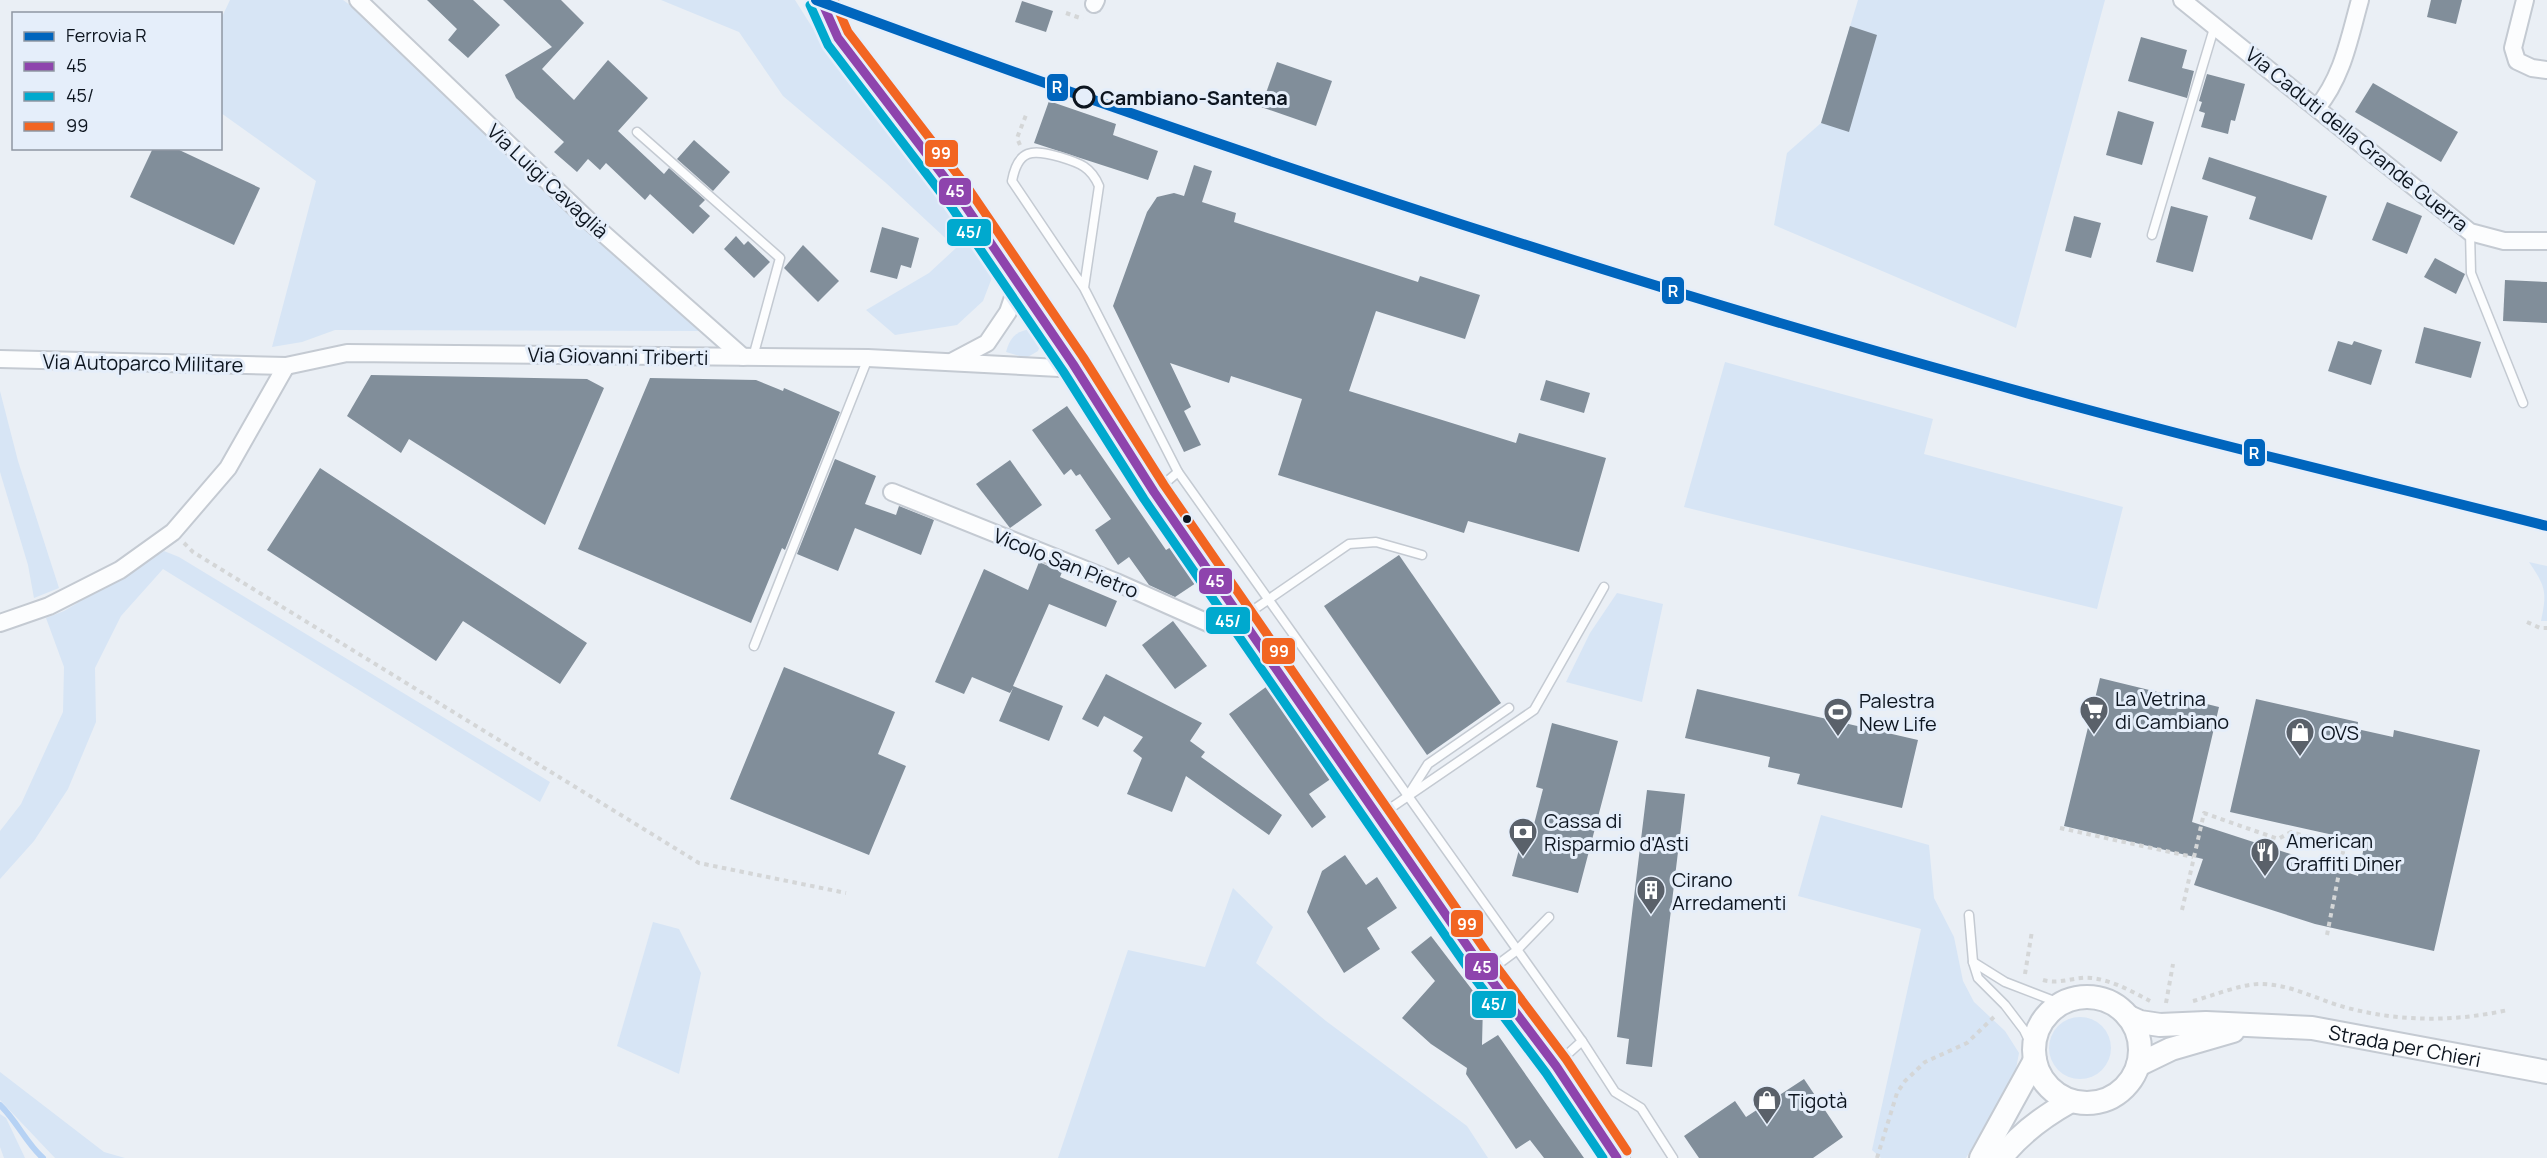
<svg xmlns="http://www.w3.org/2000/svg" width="2547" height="1158" font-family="Manrope,sans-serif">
  <rect width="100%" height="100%" fill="#eaeff5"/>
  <!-- green -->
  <g fill="#d7e5f5">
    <polygon points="230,0 343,0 354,8 702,331 335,330 302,342 272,347 316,181 221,113 221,19"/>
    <polygon points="661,0 795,0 838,68 978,246 993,275 983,301 957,325 895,335 866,310 929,273 956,248 886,183 783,96 739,32"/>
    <polygon points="1858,0 2105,0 2016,328 1774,225 1787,153 1821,123"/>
    <path d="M1033,329L1039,334L1042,341L1038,351L1026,358L1006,352C1010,337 1017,330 1033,329Z"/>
    <polygon points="1725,362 1933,419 1924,454 2123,507 2097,609 1684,507"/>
    <polygon points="0,391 18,461 59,588 34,598 28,565 0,472"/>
    <polygon points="164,551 179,557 550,782 540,802 163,569 121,616 95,668 96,722 68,789 34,841 0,879 0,831 21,804 63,712 64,667 46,618 64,611"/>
    <path d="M2529,562L2547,566V621H2541C2547,592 2546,587 2529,562Z"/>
    <polygon points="1617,593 1663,604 1642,702 1566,682 1590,633"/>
    <polygon points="1821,815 1929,845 1934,898 1954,937 1963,981 1974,1002 2005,1031 2019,1053 2015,1074 1966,1158 1881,1158 1872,1150 1921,929 1798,896"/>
    <polygon points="1233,888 1273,927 1256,963 1326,1021 1467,1126 1488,1158 1058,1158 1128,950 1205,967"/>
    <polygon points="653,922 679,929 701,973 679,1074 617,1046"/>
    <circle cx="2080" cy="1048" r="31"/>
    <polygon points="0,1072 104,1152 125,1158 55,1158 0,1100"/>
    <polygon points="0,1114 6,1118 25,1158 4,1158 0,1147"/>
  </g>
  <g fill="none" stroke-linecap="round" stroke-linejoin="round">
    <!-- stream -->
    <path stroke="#b6d2f4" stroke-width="6" d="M0,1105C17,1121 26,1143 43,1158"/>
  </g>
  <!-- building -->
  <g fill="#818e9a">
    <polygon points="427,0 473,0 500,25 468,58 448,40 457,29"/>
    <polygon points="503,0 561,0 584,23 542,69 574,100 608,60 648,98 618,131 664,174 669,168 705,200 699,206 710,216 693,234 650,194 645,200 606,163 600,170 588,159 577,172 554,152 564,142 516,98 505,75 552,47"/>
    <polygon points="2431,0 2462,0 2456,24 2427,17"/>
    <polygon points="1022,1 1053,11 1046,32 1015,22"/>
    <polygon points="1850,26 1877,35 1849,132 1821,123"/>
    <polygon points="2141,37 2187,50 2182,68 2194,71 2187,98 2128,81"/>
    <polygon points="1277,62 1332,81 1316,126 1261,107"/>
    <polygon points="2207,74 2245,84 2235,121 2231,120 2228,134 2201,127 2205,113 2199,111 2202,102 2199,101"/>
    <polygon points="2373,83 2458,132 2441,162 2355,112"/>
    <polygon points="1049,101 1116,124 1113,135 1158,151 1148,180 1034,143"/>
    <polygon points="2118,111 2154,122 2142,165 2106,155"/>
    <polygon points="694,140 730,172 713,191 677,159"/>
    <polygon points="153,148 175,148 260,188 234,245 130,197"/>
    <polygon points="2209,157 2327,196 2312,240 2249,219 2256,197 2202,179"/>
    <polygon points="1194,165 1212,171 1202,202 1236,213 1234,222 1418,282 1420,276 1480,295 1465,339 1376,311 1349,391 1516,443 1519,433 1606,458 1579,552 1468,521 1464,533 1278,475 1302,399 1231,376 1229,383 1170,363 1191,407 1184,411 1201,445 1184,452 1113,306 1147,212 1157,197 1174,193 1184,196"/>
    <polygon points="2387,202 2422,216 2407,254 2372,240"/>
    <polygon points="2171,206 2208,216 2193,272 2156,262"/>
    <polygon points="2074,216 2101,223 2091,258 2065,251"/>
    <polygon points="882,227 919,238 911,268 901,265 897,279 870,272"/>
    <polygon points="736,236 744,245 748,241 770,262 754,278 724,249"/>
    <polygon points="803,245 839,281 818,302 784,268"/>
    <polygon points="2435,258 2465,274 2456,294 2424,277"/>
    <polygon points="2505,280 2547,282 2547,323 2503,321"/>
    <polygon points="2424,327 2481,342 2471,378 2415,363"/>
    <polygon points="2338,341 2352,345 2354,341 2382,350 2371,385 2328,371"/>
    <polygon points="371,375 587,379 604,388 545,525 409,439 401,453 347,416"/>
    <polygon points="650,378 756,380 783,391 784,388 840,412 785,550 782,548 751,623 578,549"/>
    <polygon points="1546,380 1590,393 1584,413 1540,400"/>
    <polygon points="1067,406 1166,550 1171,547 1196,583 1175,597 1149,585 1129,557 1118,565 1095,530 1111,519 1080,474 1076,476 1071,469 1064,475 1032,430"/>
    <polygon points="835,459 876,476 865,504 896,515 899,506 934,520 921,555 855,528 838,571 797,554"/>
    <polygon points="1010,460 1042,505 1010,528 976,484"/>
    <polygon points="320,468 587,643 560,684 463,621 436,661 267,550"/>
    <polygon points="1399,555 1501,703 1427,755 1324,606"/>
    <polygon points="1039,562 1062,572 1060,577 1117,601 1106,627 1049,604 1013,686 1063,706 1049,741 999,721 1013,688 1010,693 972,677 964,694 935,682 984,569 1028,590"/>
    <polygon points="1173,621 1207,666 1175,689 1142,645"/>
    <polygon points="784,667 895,712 878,754 906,766 869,855 730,799"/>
    <polygon points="1106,674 1202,723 1190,741 1205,752 1201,757 1282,815 1269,835 1186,776 1172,812 1127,794 1142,758 1133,751 1143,737 1104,716 1098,727 1082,719"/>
    <polygon points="2100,678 2219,707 2192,822 2358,876 2365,842 2230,812 2256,699 2358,722 2357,729 2393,737 2394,730 2480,750 2434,951 2315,924 2194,885 2203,859 2064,826"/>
    <polygon points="1266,687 1332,778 1309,794 1326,817 1312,828 1229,714"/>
    <polygon points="1697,689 1918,740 1902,808 1797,784 1800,774 1768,767 1770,757 1685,738"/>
    <polygon points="1552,723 1618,741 1578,893 1512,876 1521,842 1529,844 1543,789 1536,787"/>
    <polygon points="1647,790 1685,794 1652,1067 1626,1064 1629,1039 1617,1037"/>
    <polygon points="1345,855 1366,885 1377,877 1397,908 1367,928 1380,949 1344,973 1307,912 1322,871"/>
    <polygon points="1431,936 1483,1004 1482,1045 1498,1035 1584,1158 1544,1158 1530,1140 1516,1149 1466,1074 1467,1068 1431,1044 1402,1018 1435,981 1411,952"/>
    <polygon points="1804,1079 1843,1137 1813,1158 1699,1158 1684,1136 1735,1101 1746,1117"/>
  </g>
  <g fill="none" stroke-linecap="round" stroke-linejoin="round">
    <!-- lane casing -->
    <g stroke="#c4cad2" stroke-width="11">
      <g id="lane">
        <polyline points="637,132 780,258 753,357"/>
        <polyline points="2470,232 2471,273 2523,403"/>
        <polyline points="2152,235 2215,25"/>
        <path d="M1084,288L1012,181C1018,149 1032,149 1060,157C1080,163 1091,167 1099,186L1084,288L1178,472L1157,490"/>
        <polyline points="1178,472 1582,1041 1558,1063"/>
        <polyline points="1243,617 1349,544 1376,542 1422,555"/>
        <polyline points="754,646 868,358"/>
        <polyline points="1409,794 1428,764 1509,708"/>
        <polyline points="1379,816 1534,710 1604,587"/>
        <polyline points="1969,915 1973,962 1978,978 2005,1005 2024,1030 2034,1051"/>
        <polyline points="1973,962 2005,982 2062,1004"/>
        <polyline points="1489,971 1516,951 1549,917"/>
        <polyline points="1582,1041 1615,1092 1641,1108 1673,1158"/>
      </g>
    </g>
    <!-- street casing -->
    <g stroke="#c4cad2" stroke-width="20">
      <g id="street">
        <polyline points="358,0 588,220 743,357"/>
        <polyline points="2182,0 2470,232 2504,241 2547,241"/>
        <polyline points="2525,0 2513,48 2517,61 2532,68 2547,70"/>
        <polyline points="1094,4 1096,0"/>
        <path d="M2317,108C2343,76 2349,39 2360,0"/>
        <polyline points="0,359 286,366 347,353 868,358 1059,368 1073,364"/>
        <polyline points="953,361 987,343 1008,312 1018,283"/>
        <polyline points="892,492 1116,582 1215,626 1241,618"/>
        <polyline points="0,623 49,606 120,570 173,532 228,468 286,366"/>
      </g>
    </g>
    <!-- secondary casing -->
    <g stroke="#c4cad2" stroke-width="26">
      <g id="secondary">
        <circle cx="2087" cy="1050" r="53"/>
        <path id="s1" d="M2129,1017L2140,1022L2160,1025L2206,1023L2312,1028L2547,1072"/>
        <polyline points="2138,1065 2171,1049 2233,1031"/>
        <polyline points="1981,1158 2035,1060"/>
        <path d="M2001,1158C2020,1133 2044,1116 2071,1101"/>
      </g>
    </g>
    <!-- primary casing -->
    <g stroke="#c4cad2" stroke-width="28">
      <polyline id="primary" points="821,0 838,38 958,195 1073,364 1154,492 1486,973 1556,1066 1617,1158"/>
    </g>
    <!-- path -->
    <g stroke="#d4d6d7" stroke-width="4" stroke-dasharray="4.5 4.5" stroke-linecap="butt">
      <polyline points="1066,13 1083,19"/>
      <polyline points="1020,145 1017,138 1026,115"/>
      <polyline points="184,543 193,552 699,863 846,893"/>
      <polyline points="2527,622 2540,628 2547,628"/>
      <polyline points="2060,828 2193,857"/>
      <polyline points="2182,910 2204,813 2278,839 2291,832 2344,847 2327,935"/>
      <polyline points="2025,974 2032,931"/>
      <path d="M2043,980C2060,985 2075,976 2091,978C2112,980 2131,991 2150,1001"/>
      <path d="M2193,1001C2212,996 2241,984 2260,984C2290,984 2316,999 2344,1007C2399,1022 2453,1022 2508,1010"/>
      <polyline points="2166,1003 2173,964"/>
      <polyline points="1877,1158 1897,1093 1905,1081 1925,1062 1967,1043 1996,1015"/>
    </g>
    <!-- lane -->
    <use href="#lane" stroke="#fcfdfe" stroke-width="8"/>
    <!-- street -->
    <use href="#street" stroke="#fcfdfe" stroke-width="16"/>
    <!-- secondary -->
    <use href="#secondary" stroke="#fcfdfe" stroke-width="22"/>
    <!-- primary -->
    <use href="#primary" stroke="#fcfdfe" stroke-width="26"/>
    <!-- bus-1 casing -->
    <g stroke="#e5eefa" stroke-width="14">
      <polyline id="bus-1" points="821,0 838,38 958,195 1073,364 1154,492 1486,973 1556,1066 1617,1158"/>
    </g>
    <!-- bus-2 casing -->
    <g stroke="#e5eefa" stroke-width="14">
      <polyline id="bus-2" points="810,5 828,45 948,202 1063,371 1144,499 1476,980 1546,1073 1603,1158"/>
    </g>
    <!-- bus-3 casing -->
    <g stroke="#e5eefa" stroke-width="14">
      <polyline id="bus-3" points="834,0 848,32 968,188 1083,357 1164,485 1496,966 1566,1059 1627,1151"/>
    </g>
    <!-- bus-1 -->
    <use href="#bus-1" stroke="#8e44ad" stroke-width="9"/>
    <!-- bus-2 -->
    <use href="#bus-2" stroke="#00a9ce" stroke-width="9"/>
    <!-- bus-3 -->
    <use href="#bus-3" stroke="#f26522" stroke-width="9"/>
    <!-- rail-1 casing -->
    <g stroke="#e5eefa" stroke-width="15">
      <path id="rail-1" d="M816,0C1200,142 1588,272 1983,381C2170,434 2359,478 2547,526"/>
    </g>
    <!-- rail-1 -->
    <use href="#rail-1" stroke="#0065bd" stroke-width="10"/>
  </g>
  <!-- icons -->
  <defs>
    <g id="supermarket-pin" transform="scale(1.5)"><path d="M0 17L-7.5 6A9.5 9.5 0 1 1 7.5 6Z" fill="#5a616a" stroke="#e5eefa"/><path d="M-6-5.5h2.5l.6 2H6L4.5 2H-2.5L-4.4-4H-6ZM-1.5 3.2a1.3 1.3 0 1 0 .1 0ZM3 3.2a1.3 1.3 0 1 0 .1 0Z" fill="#fff"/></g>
    <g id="stadium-pin" transform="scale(1.5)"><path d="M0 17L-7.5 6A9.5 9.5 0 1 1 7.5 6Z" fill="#5a616a" stroke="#e5eefa"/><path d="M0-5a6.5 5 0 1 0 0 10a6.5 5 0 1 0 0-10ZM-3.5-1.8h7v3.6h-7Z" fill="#fff"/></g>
    <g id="shop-pin" transform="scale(1.5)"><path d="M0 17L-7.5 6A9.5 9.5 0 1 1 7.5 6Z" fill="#5a616a" stroke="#e5eefa"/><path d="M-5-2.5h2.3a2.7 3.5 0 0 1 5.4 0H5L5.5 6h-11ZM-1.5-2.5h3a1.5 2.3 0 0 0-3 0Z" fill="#fff"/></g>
    <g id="bank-pin" transform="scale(1.5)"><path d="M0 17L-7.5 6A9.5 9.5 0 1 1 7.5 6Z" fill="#5a616a" stroke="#e5eefa"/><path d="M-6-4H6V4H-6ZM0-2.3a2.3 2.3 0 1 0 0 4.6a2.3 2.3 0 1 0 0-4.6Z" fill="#fff"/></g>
    <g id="restaurant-pin" transform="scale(1.5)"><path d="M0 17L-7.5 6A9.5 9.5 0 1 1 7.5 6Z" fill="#5a616a" stroke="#e5eefa"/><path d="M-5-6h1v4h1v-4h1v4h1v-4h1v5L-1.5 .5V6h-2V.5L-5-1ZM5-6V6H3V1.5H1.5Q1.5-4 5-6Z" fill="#fff"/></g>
    <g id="building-pin" transform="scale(1.5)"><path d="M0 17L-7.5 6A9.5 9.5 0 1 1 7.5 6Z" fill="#5a616a" stroke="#e5eefa"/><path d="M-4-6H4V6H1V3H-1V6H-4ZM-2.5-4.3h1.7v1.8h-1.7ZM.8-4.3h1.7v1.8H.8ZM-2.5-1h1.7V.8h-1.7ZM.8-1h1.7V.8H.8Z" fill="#fff"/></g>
  </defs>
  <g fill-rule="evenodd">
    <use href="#supermarket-pin" x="2094" y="710"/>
    <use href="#stadium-pin" x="1838" y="712"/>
    <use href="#shop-pin" x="2300" y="732"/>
    <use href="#bank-pin" x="1523" y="832"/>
    <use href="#restaurant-pin" x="2265" y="852"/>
    <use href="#building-pin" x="1651" y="890"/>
    <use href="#shop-pin" x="1767" y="1100"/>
  </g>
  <!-- markers -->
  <circle fill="#e5eefa" stroke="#0d151f" stroke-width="3" cx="1084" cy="97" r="10"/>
  <circle fill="#0d151f" stroke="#e5eefa" stroke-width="2" cx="1187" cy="519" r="5"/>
  <g text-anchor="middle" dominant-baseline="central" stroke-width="6" stroke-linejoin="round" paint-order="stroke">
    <!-- stop labels -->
    <g font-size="20" font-weight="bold" fill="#0d151f" stroke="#e5eefa" text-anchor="start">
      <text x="1100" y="97">Cambiano-Santena</text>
    </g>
    <!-- street labels -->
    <g font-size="20" fill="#0d151f" stroke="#e5eefa">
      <text transform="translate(2357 139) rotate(39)">Via Caduti della Grande Guerra</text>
      <text transform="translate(548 181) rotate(43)">Via Luigi Cavaglià</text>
      <text transform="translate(618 356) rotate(1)">Via Giovanni Triberti</text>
      <text transform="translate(143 363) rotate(1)">Via Autoparco Militare</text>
      <text transform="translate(1066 563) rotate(22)">Vicolo San Pietro</text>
      <text stroke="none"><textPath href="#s1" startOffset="279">Strada per Chieri</textPath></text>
    </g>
    <!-- poi labels -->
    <g font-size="20" fill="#0d151f" stroke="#e5eefa" text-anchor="start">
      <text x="2115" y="698">La Vetrina<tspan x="2115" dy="23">di Cambiano</tspan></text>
      <text x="1859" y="700">Palestra<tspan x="1859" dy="23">New Life</tspan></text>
      <text x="2321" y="732">OVS</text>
      <text x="1544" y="820">Cassa di<tspan x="1544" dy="23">Risparmio d'Asti</tspan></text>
      <text x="2286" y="840">American<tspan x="2286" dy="23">Graffiti Diner</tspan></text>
      <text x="1672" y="879">Cirano<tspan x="1672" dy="23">Arredamenti</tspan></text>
      <text x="1788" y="1100">Tigotà</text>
    </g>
  </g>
  <g stroke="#e5eefa" stroke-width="2">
    <rect x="1046" y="73" width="23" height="29" rx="6" fill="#0065bd"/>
    <rect x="924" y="139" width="35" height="29" rx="6" fill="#f26522"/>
    <rect x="938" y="177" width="34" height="29" rx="6" fill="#8e44ad"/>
    <rect x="946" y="218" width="46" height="29" rx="6" fill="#00a9ce"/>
    <rect x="1661" y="276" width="24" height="29" rx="6" fill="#0065bd"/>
    <rect x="2243" y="438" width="23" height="29" rx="6" fill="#0065bd"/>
    <rect x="1198" y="567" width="35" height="28" rx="6" fill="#8e44ad"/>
    <rect x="1205" y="606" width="46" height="29" rx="6" fill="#00a9ce"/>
    <rect x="1261" y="637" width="35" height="28" rx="6" fill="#f26522"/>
    <rect x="1450" y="909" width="34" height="29" rx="6" fill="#f26522"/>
    <rect x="1464" y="952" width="35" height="29" rx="6" fill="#8e44ad"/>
    <rect x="1471" y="990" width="46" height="29" rx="6" fill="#00a9ce"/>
  </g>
  <g font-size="16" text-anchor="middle" font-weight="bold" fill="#fff">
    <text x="1057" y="93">R</text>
    <text x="941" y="159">99</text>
    <text x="955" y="197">45</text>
    <text x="969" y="238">45/</text>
    <text x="1673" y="297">R</text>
    <text x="2254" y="459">R</text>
    <text x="1215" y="587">45</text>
    <text x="1228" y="627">45/</text>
    <text x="1279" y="657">99</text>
    <text x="1467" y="930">99</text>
    <text x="1482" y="973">45</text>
    <text x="1494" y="1010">45/</text>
  </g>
  <!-- legend -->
  <rect x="12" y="12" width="210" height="138" fill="#e5eefa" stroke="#8f97a2" stroke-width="1.5"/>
  <rect x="24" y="32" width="30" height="9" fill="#0065bd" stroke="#8f97a2" stroke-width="1.5"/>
  <text x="66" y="42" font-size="18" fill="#0d151f">Ferrovia R</text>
  <rect x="24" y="62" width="30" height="9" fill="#8e44ad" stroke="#8f97a2" stroke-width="1.5"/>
  <text x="66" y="72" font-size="18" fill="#0d151f">45</text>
  <rect x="24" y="92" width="30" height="9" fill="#00a9ce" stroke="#8f97a2" stroke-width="1.5"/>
  <text x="66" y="102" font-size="18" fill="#0d151f">45/</text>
  <rect x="24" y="122" width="30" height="9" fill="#f26522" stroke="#8f97a2" stroke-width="1.5"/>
  <text x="66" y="132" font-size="18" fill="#0d151f">99</text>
</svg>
